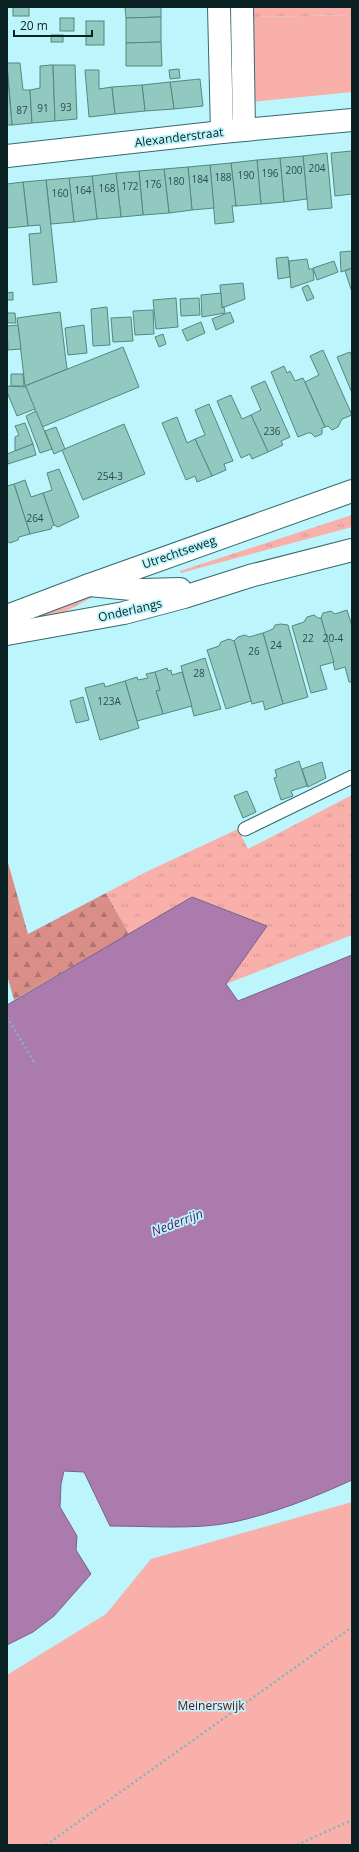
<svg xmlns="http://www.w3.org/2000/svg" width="359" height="1852" font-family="'Open Sans',sans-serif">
  <defs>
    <pattern id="grass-tufts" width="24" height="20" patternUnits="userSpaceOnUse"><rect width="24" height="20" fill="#f9b0aa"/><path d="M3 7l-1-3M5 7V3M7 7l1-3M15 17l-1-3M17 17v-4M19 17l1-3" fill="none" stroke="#d49792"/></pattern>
    <pattern id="forest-firs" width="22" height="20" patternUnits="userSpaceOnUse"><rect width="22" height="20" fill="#d98e88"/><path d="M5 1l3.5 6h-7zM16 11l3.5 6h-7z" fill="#ae746f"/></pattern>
  </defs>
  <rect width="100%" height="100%" fill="#bcf5fb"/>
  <!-- grass -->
  <g fill="url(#grass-tufts)">
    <polygon points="250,7 352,7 352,15 250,17"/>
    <polygon points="352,515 352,527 181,573 180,571"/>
    <polygon points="93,595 93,597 51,619 11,622"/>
    <polygon points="352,795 352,935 226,984 267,926 192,897 129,934 106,893 146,872 238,829 248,849"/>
  </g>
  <!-- forest -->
  <polygon fill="url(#forest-firs)" points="7,859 28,934 106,893 129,934 14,1000 7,975"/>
  <!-- green -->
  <g fill="#f9b0aa">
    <polygon points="352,15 352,92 251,102 250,17"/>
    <polygon points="352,1502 352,1845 7,1845 7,1675 106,1614 151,1559"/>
  </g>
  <!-- water -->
  <path fill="#ab7bae" stroke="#7b6085" d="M192,897L267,926L226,984L238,1001L352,955V1480C315,1497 275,1513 234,1522C196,1530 149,1526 110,1526L84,1472L64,1471L61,1484L60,1507L77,1536L76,1550L91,1574L54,1616L33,1632L7,1645V1005Z"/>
  <!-- building -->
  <g fill="#91c8c0" stroke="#538880">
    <rect x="13" y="7" width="16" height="9"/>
    <polygon points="125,7 161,7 161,17 126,18"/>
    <polygon points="161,17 161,42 126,43 126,18"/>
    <rect x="60" y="18" width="14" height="13"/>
    <rect x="86" y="21" width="18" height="24"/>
    <rect x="51" y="35" width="12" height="7"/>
    <polygon points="161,42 162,66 126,66 126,43"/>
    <polygon points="7,63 20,63 23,90 30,90 32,123 12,125"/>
    <polygon points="51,65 53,65 55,121 32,123 30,90 40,88 40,66"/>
    <polygon points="53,65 75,65 77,119 55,121"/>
    <polygon points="7,69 12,125 7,125"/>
    <polygon points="179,69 180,78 170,79 169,70"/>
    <polygon points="85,70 99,70 99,89 112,87 115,114 89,117"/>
    <polygon points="200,79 203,106 174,109 170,82"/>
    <polygon points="170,82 174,109 145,111 142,85"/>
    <polygon points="142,85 145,111 115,114 112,87"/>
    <polygon points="352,151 352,194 335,196 331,153"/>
    <polygon points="327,153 332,208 308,210 303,156"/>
    <polygon points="303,156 307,199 284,202 280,158"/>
    <polygon points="280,158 284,202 261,204 257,160"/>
    <polygon points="257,160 261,204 236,206 231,163"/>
    <polygon points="231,163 236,206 232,206 234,222 215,224 210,165"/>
    <polygon points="210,165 214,208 192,210 188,167"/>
    <polygon points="188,167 192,210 169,213 164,169"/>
    <polygon points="164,169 169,213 143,215 139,171"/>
    <polygon points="139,171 143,215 121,217 116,173"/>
    <polygon points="116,173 121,217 97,219 92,176"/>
    <polygon points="92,176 97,219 74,222 69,178"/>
    <polygon points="69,178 74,222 51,224 46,180"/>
    <polygon points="46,180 57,282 33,285 29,234 41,233 40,225 28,226 23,182"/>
    <polygon points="23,182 28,226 7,228 7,184"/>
    <polygon points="352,251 352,268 341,272 340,252"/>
    <polygon points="288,257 290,277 278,279 276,258"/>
    <polygon points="307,259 309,269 313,269 314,280 291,288 289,261"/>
    <polygon points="334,261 338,272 317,280 313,268"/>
    <polygon points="352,268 352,292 345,271"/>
    <polygon points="243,283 245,299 222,308 220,285"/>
    <polygon points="308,285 314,298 307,301 302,288"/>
    <polygon points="13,292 13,300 7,300 7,293"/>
    <polygon points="221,293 222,308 224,307 225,313 202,317 201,295"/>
    <polygon points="176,298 178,327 156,329 153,300"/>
    <polygon points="199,298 200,315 181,316 180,299"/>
    <polygon points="107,307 110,345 93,346 91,309"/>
    <polygon points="153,310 154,334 135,335 133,311"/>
    <polygon points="60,312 67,369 25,386 17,318"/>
    <polygon points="230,312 234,322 216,330 212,319"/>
    <polygon points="7,313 15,313 16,323 7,323"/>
    <polygon points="131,317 133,341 113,342 111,318"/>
    <polygon points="201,322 205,333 187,341 182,330"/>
    <polygon points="18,325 21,349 8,350 7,326"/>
    <polygon points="84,325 87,353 68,355 65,328"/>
    <polygon points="163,334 166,344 159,347 155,337"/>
    <polygon points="123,347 139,387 42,427 25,386"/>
    <polygon points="323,350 352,415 342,419 338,427 332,430 328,426 325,427 305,382 319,375 310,356"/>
    <polygon points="350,352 352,357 352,393 337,357"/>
    <polygon points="284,366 287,373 290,371 295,381 303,378 325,427 322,428 322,434 315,437 311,433 308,433 298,437 271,372"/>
    <polygon points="11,374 23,374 24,386 11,386"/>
    <polygon points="265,381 290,437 281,441 283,445 268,452 251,415 261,410 251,387"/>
    <polygon points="7,386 26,387 35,409 17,416 7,392"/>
    <polygon points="231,395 242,419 251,415 268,452 252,459 250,454 241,458 217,401"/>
    <polygon points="209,404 233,461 224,464 226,470 212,476 195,439 205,435 195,410"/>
    <polygon points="36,411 52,449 40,453 26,416"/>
    <polygon points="177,417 187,443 195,439 212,476 197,482 195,476 186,480 162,423"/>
    <polygon points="25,423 33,444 15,451 15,437 19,435 15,426"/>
    <polygon points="124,424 145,474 83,500 62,450"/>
    <polygon points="56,427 65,449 54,454 45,431"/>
    <polygon points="33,444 36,455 8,464 7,454"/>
    <polygon points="59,469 79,517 58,527 54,525 43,493 52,490 47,473"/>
    <polygon points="25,480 31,497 43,493 54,525 52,526 51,529 30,534 14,484"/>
    <polygon points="14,484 30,534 19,537 18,540 10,543 7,541 7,486"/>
    <polygon points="347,610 352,626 352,682 349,682 345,667 335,670 321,618 323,613 331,611 335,614"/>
    <polygon points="314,615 318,618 321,618 334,662 320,666 327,689 311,693 292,626 304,622 307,617"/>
    <polygon points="281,624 288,625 308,697 283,704 263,633 273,629 275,625"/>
    <polygon points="263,633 283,704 265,710 263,701 252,704 234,641 238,637 245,635 249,637"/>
    <polygon points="229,639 234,641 251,701 226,709 207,650 219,646 221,642"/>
    <polygon points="205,658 221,709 194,716 181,666"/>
    <polygon points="167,668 168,671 171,670 172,675 182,672 192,706 163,714 156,691 160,690 155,672"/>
    <polygon points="155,672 160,690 156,691 163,714 137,721 125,681 137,677 138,680 148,678 146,674"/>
    <polygon points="125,681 139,728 100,740 85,688 104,683 105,687"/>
    <polygon points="83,697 89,720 76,723 70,701"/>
    <polygon points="299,761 307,786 291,791 293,796 281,800 274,778 277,777 275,770"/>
    <polygon points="322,762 326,778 308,787 302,769"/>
    <polygon points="247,791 256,812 243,818 234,796"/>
  </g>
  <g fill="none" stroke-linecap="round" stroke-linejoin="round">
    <!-- service casing -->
    <g stroke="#346a6f" stroke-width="15">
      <polyline id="service" points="245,829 352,777"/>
    </g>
    <!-- minor casing -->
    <g stroke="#346a6f" stroke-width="24">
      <g id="minor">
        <polyline points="219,7 222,132"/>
        <polyline points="242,7 244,130"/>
        <polyline points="7,156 222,132 352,120"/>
      </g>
    </g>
    <!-- tertiary casing -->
    <g stroke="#346a6f" stroke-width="24">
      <polyline id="tertiary" points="89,585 352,491"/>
    </g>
    <!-- primary casing -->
    <g stroke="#346a6f" stroke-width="24">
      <g id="primary">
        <polyline points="7,616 89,585 142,590 180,589"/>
        <polyline points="7,634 124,613 184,597 250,576 352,550"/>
      </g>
    </g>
    <!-- path -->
    <g stroke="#86b4b9" stroke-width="2.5" stroke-dasharray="2 3" stroke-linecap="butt">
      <polyline points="7,1017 34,1062"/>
      <polyline points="46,1845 352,1627"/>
      <polyline points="297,1845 352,1820"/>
    </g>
    <!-- service -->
    <use href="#service" stroke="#fff" stroke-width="13"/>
    <!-- minor -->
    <use href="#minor" stroke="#fff" stroke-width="22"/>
    <!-- tertiary -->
    <use href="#tertiary" stroke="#fff" stroke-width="22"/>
    <!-- primary -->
    <use href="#primary" stroke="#fff" stroke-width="22"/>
  </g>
  <g text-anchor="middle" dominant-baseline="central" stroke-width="3.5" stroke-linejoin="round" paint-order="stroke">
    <!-- number labels -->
    <g font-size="10" fill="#2c4c4b">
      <text x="66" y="107">93</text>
      <text x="43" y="108">91</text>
      <text x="22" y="110">87</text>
      <text x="317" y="168">204</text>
      <text x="294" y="170">200</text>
      <text x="270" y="173">196</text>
      <text x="246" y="175">190</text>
      <text x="223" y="177">188</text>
      <text x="200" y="179">184</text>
      <text x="176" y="181">180</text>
      <text x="153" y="184">176</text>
      <text x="130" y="186">172</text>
      <text x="107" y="188">168</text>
      <text x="83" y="190">164</text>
      <text x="60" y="193">160</text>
      <text x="272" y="431">236</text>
      <text x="110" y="476">254-3</text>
      <text x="35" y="518">264</text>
      <text x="308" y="638">22</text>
      <text x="333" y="638">20-4</text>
      <text x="276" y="645">24</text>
      <text x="254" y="651">26</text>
      <text x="199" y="673">28</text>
      <text x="109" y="701">123A</text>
    </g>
    <!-- street labels -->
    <g font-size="12" fill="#0b2224" stroke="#bcf5fb">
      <text transform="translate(179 137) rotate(-7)">Alexanderstraat</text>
      <text transform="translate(179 552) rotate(-19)">Utrechtseweg</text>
      <text transform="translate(130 610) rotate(-13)">Onderlangs</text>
    </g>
    <!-- park labels -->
    <g font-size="12" fill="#660c12" stroke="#bcf5fb">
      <text x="211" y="1705">Meinerswijk</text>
    </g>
    <!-- water labels -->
    <g font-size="13" font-style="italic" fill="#5a1f60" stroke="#bcf5fb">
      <text transform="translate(177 1222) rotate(-21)">Nederrijn</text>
    </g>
  </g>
  <!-- border -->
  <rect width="359" height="1852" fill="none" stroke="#0b2224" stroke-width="16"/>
  <!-- scale -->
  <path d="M14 30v6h78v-6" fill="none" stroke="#0b2224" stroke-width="2"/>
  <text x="20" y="30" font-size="12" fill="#0b2224" stroke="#bcf5fb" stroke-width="3" paint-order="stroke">20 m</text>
</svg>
